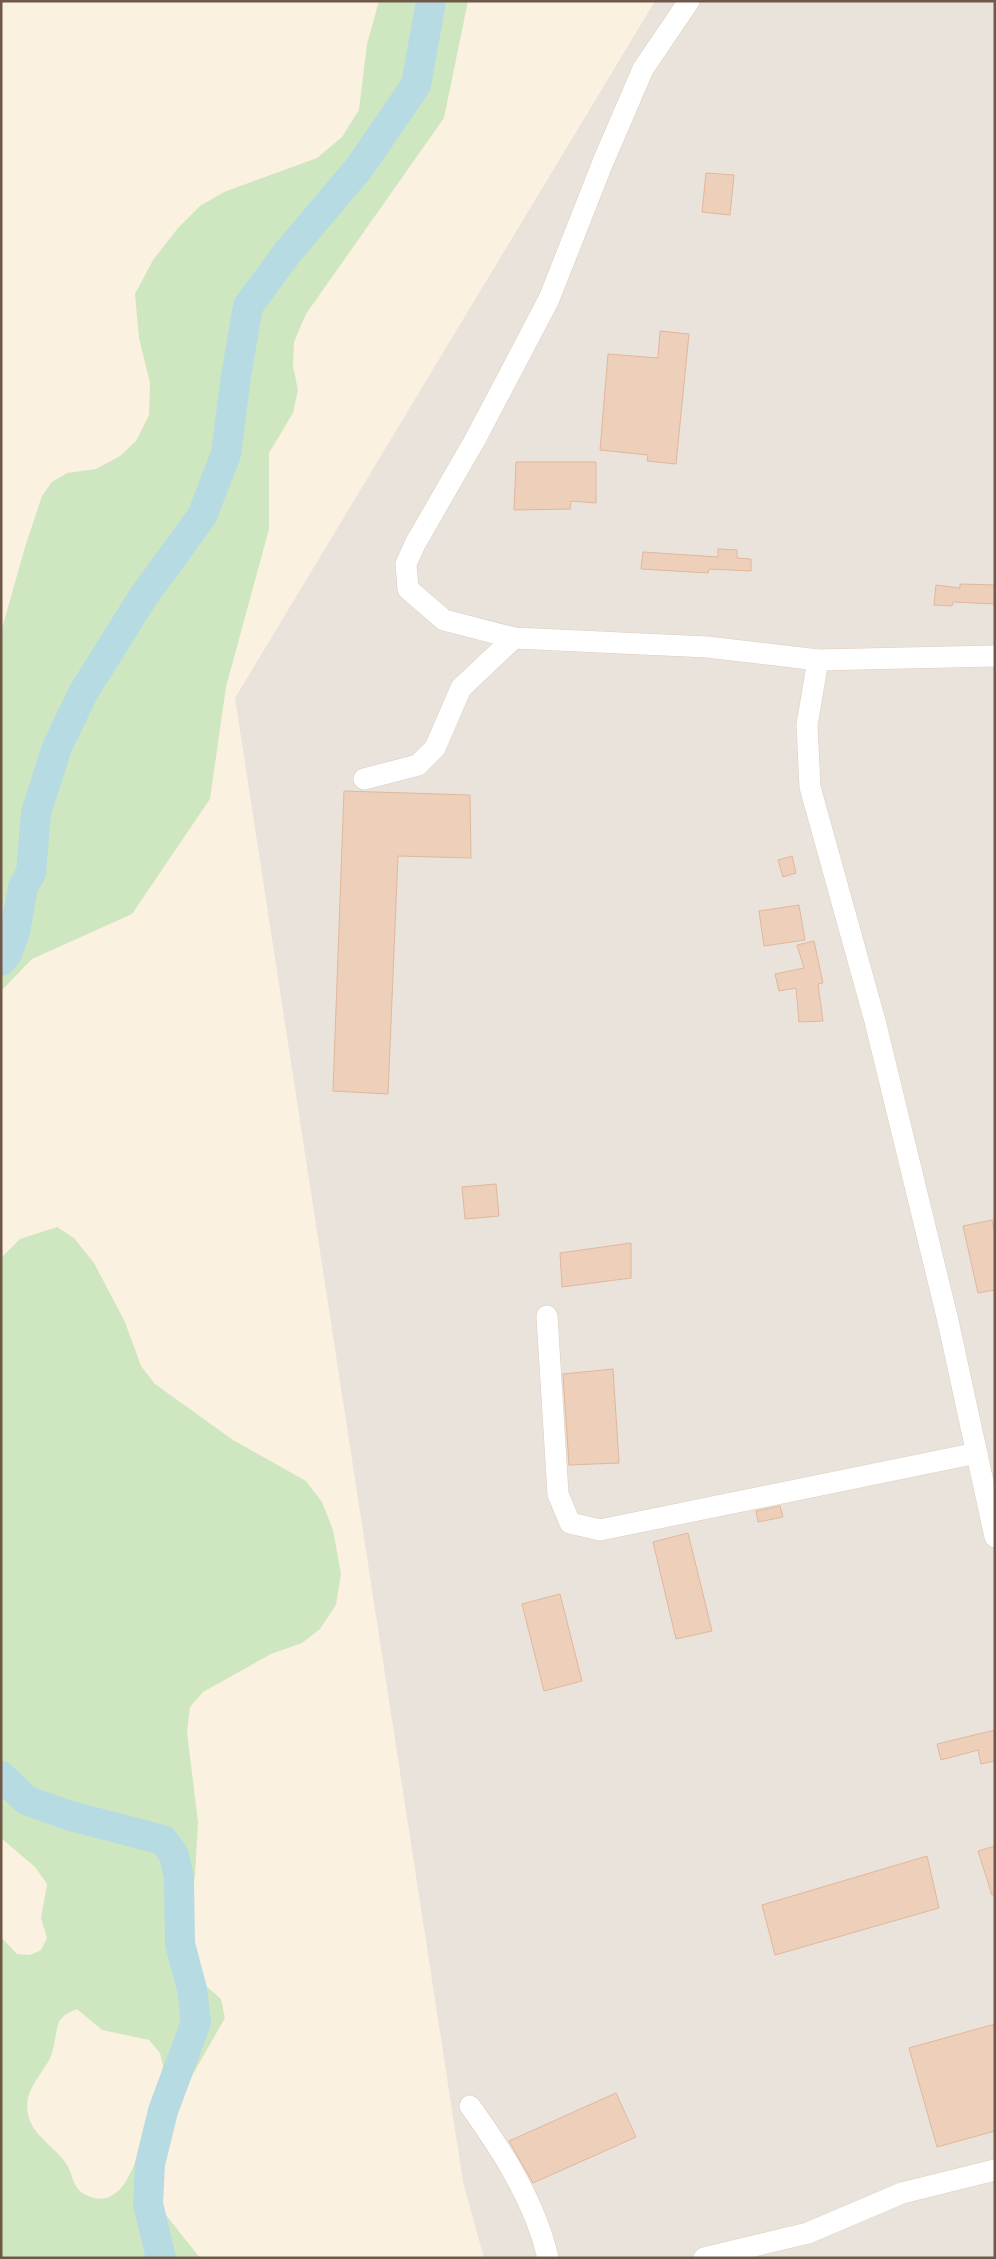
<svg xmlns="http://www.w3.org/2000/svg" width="996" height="2259" font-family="'Alegreya Sans',sans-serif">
  <rect width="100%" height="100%" fill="#fbf1e1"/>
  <!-- industrial -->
  <polygon fill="#e9e3dc" points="655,1 995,1 995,2258 484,2258 463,2182 235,698"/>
  <!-- green -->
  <g fill="#cfe7c0" fill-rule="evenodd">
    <polygon points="379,1 468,1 444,118 306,314 294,342 293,366 298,390 293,413 269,453 269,529 226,687 210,799 132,914 32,959 1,991 1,632 25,547 42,496 52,482 67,473 96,469 120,456 136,441 149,415 150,383 139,338 135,294 153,260 178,228 200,206 224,192 317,158 342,137 359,110 367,44"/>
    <path d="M57,1227L74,1238L94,1263L125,1322L141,1366L155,1384L233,1440L306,1481L322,1502L333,1530L341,1574L336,1605L320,1629L302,1643L271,1654L203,1692L190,1707L187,1732L198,1822L195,1875L187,1922L188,1946L195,1967L206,1986L221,1999L225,2018L181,2095L157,2186L158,2205L200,2258H1V1937L17,1954L30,1955L41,1950L47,1938L41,1918L47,1884L35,1867L1,1838V1258L20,1239ZM77,2009L102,2030L149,2040L160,2053L163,2066C158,2094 139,2168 121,2188C115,2195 104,2201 94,2198C88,2196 82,2194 78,2189C72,2182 72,2172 67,2165C56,2147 32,2136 28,2114C23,2090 42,2076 51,2056C55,2045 55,2033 59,2022C63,2015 70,2012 77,2009Z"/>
  </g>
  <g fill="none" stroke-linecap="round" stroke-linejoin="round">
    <!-- river -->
    <g stroke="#b7dbe3" stroke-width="30">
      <polyline points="1,961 7,954 15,932 23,887 31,873 36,813 57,747 83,693 143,597 202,516 226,454 236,376 248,306 288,252 359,168 416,85 431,1"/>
      <polyline points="1,1776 26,1800 67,1815 163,1840 174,1855 179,1878 180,1944 192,1989 196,2022 163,2111 150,2164 148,2204 161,2258"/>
    </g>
  </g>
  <!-- building -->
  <g fill="#eed0ba" stroke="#e0b79b">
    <polygon points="706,173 734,175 730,215 702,212"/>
    <polygon points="660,331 689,334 676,464 647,461 648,455 600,450 608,354 658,358"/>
    <polygon points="516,462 596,462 596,503 571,501 570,509 514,510"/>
    <polygon points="718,549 737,550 737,558 751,559 751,571 709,569 708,573 641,569 643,552 718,557"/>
    <polygon points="960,584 995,585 995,604 953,602 952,606 934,605 936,585 960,588"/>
    <polygon points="344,791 470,795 471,858 398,856 388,1094 333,1091"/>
    <polygon points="792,856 796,873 783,877 778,860"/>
    <polygon points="799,905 805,940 764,946 759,911"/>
    <polygon points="814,941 823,983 818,984 823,1021 799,1022 796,988 779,991 775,974 804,968 797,945"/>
    <polygon points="496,1184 499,1216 465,1219 462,1187"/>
    <polygon points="992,1220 995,1235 995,1290 978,1293 963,1226"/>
    <polygon points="631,1243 631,1278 562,1287 560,1253"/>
    <polygon points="613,1369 619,1463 569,1465 563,1374"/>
    <polygon points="780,1506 783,1517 758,1522 756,1511"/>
    <polygon points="688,1533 712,1631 676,1639 653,1542"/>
    <polygon points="560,1594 582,1681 544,1691 522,1604"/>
    <polygon points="995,1730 995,1761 981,1764 978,1750 941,1760 937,1744"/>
    <polygon points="995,1846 995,1894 992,1895 978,1851"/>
    <polygon points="927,1856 939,1908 775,1955 762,1905"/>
    <polygon points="995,2024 995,2131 937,2147 909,2048"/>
    <polygon points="616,2093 636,2137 533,2183 509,2141"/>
  </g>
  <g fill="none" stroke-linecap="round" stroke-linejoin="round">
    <!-- minor casing -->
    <g stroke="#decdbd" stroke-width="22">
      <g id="minor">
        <polyline points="689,1 643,69 603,162 549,299 476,438 415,544 406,564 408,589 444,620 514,638 707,647 818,660 807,725 810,787 875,1021 948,1321 995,1537"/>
        <polyline points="818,660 995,656"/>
        <polyline points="364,779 418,765 435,748 461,688 514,638"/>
        <polyline points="547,1316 558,1494 570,1523 600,1530 977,1453"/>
        <path d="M470,2106C503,2152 535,2202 548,2258"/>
        <polyline points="704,2258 808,2233 902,2193 995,2170"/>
      </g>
    </g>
    <!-- minor -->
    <use href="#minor" stroke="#fff" stroke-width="21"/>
  </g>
  <!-- border -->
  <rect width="996" height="2259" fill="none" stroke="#705849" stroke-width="5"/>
</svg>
